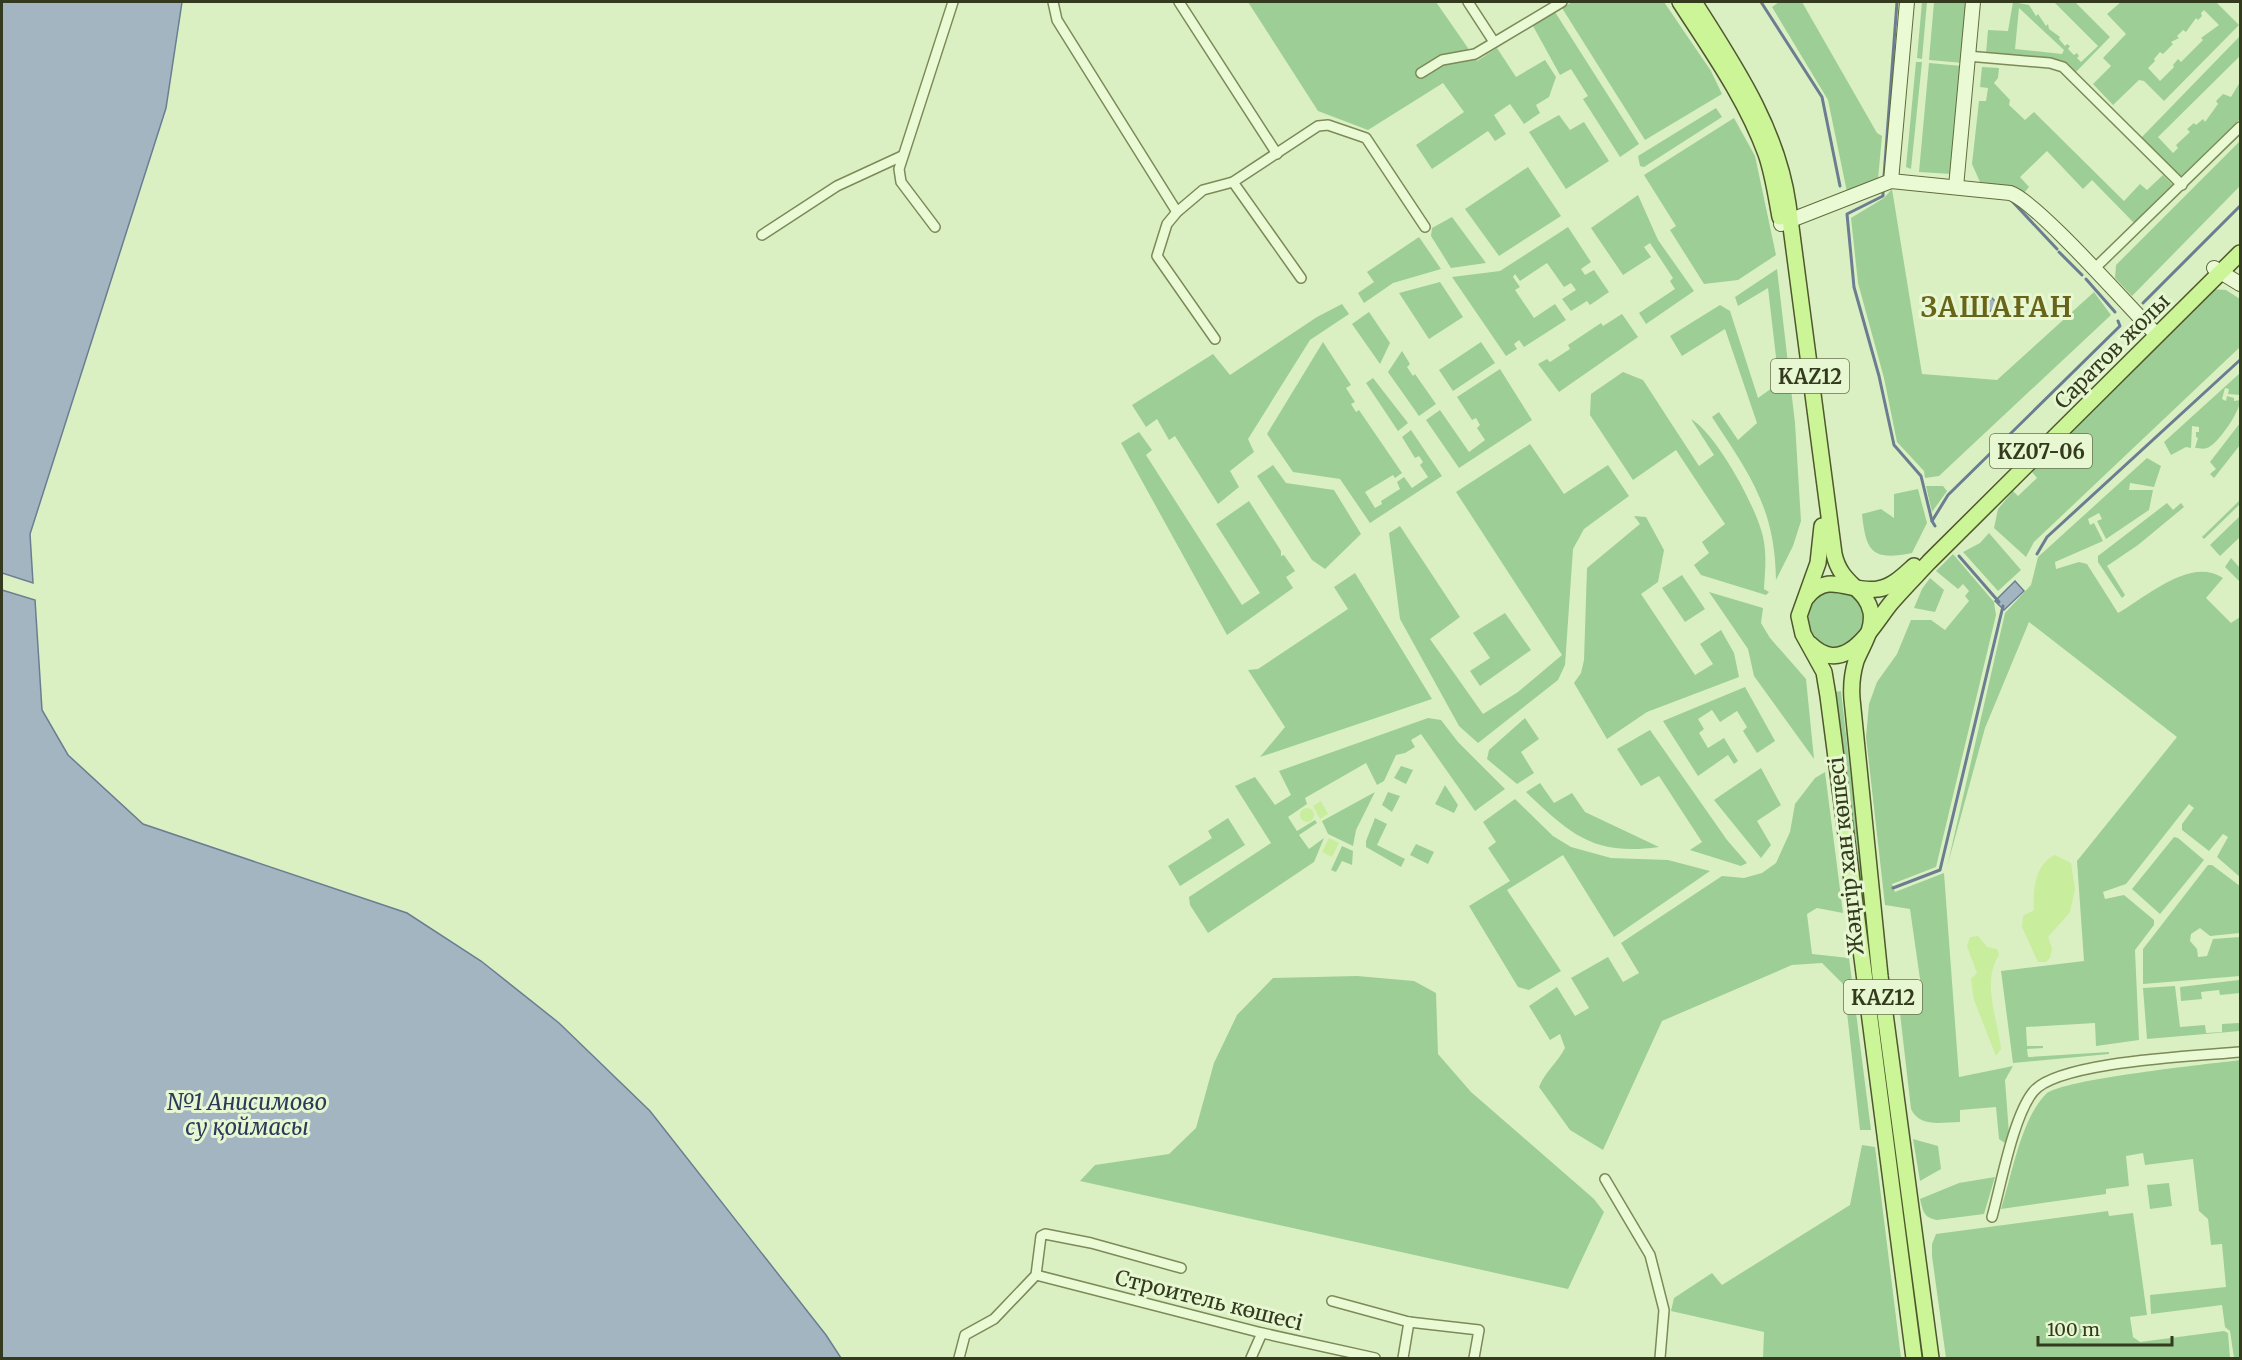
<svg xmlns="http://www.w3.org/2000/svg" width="2242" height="1360" font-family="Merriweather,serif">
  <rect width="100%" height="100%" fill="#dbf0c2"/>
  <!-- green -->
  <g fill="#9dce95" fill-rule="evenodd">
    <polygon points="1248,2 1436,2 1477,61 1497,48 1516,77 1545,60 1556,77 1549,97 1536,105 1540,113 1524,124 1510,104 1494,115 1506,134 1495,141 1488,131 1432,169 1416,145 1464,112 1443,83 1368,130 1318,111"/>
    <polygon points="1572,2 1664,2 1711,71 1722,94 1645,140 1562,8"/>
    <polygon points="1779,2 1802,2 1877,133 1882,136 1878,179 1847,192 1828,100 1772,7"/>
    <polygon points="1922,2 1927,2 1922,59 1917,58"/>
    <polygon points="1934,2 1967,2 1963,63 1929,60"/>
    <path d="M2013,2L2029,5L2036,16L2038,14L2046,26L2048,24L2049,29L2060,37L2059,39L2065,46L2067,44L2070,46L2068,49L2074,55L2077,53L2079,56L2077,58L2081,62L2098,46L2054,2H2075L2110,37L2076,72L2062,61L1986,53L1988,30L2008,31ZM2019,8L2064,50L2062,54L2015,49Z"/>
    <path d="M2121,2H2216L2239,25L2164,101L2144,81L2139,80L2113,105L2093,84L2111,66L2103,58L2126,34L2107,14ZM2204,10L2219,25L2201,38L2203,40L2181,62L2178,59L2173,65L2174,67L2160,81L2148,68L2155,61L2154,59L2160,52L2163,54L2173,44L2171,42L2179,38L2177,36L2183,30L2186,32L2196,18L2198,20L2202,16L2201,13Z"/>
    <polygon points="1555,12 1639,144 1620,157 1583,99 1588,96 1571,69 1560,75 1533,26"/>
    <polygon points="2240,36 2240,56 2158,137 2173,153 2178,148 2176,145 2190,132 2187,129 2194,123 2196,125 2203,119 2205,122 2218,104 2216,101 2223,94 2231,97 2240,82 2240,119 2180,177 2141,138"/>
    <polygon points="1916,62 1922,62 1911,169 1906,167"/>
    <polygon points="1929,63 1962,66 1952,174 1919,172"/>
    <polygon points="1982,67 1999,68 1998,78 1994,83 2010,100 2009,105 2025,120 2034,112 2124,201 2140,184 2147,190 2163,175 2173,185 2135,224 2092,180 2083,189 2047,151 2020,177 2029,187 2024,193 2017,188 1980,182 1972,164 1979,101 1986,101 1988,88 1980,87"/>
    <polygon points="1716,108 1722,117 1644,167 1640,166 1638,156"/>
    <polygon points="1559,115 1570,130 1584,122 1609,161 1566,189 1529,132"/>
    <polygon points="1734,118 1755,156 1776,255 1738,280 1704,284 1670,230 1676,226 1644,175"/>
    <polygon points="2240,141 2240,186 2132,296 2115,278 2116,265"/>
    <polygon points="1528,167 1561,216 1499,256 1465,209"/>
    <polygon points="1892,189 1922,374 1997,380 2094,292 2111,315 1939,476 1925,478 1924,471 1897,442 1884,378 1858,283 1851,218 1884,198"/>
    <polygon points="1638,195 1658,240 1694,291 1646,324 1639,313 1675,289 1670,281 1673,278 1650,243 1644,247 1651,257 1623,275 1591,228"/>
    <polygon points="1452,217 1486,263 1451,268 1431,236 1432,228"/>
    <polygon points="1568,227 1591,262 1581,269 1585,275 1594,270 1609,292 1590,305 1587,301 1571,311 1562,299 1576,290 1571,283 1564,287 1547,263 1520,281 1515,274 1513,277 1520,287 1515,290 1534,318 1555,304 1566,320 1524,347 1519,340 1514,344 1517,349 1506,356 1452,277 1500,271"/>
    <polygon points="1419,237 1441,269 1393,283 1364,303 1358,293 1374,282 1367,272"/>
    <path d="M1777,269L1795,423L1801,521L1793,546L1776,580C1775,508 1750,475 1712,417L1719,412L1738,440L1757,423L1725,329L1682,356L1670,336L1720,305L1730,311L1758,398L1779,383L1768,288L1738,306L1735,297Z"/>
    <polygon points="1440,282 1463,317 1429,339 1399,293"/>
    <polygon points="2212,289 2226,290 2240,299 2240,347 2034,542 2026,557 1994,528 1998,509 2013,491 2018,496 2037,478 2032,472"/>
    <polygon points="1342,304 1349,314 1310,340 1248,439 1254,452 1230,471 1239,487 1218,504 1175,436 1169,440 1157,419 1146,427 1132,405 1213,354 1230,375 1317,317"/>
    <polygon points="1369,312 1390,343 1380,364 1352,324"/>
    <polygon points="1622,314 1638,337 1559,392 1538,364 1547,359 1550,362 1570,349 1568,345 1601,323 1603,326"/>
    <polygon points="1323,342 1351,385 1346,388 1355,402 1351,404 1356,412 1359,410 1402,473 1395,478 1393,475 1365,492 1375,508 1382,504 1381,501 1400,489 1397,482 1404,477 1412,488 1428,477 1420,465 1423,462 1419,456 1415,458 1402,437 1411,430 1442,476 1370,523 1340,479 1293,472 1267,434"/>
    <polygon points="1481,342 1495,363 1453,391 1439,370"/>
    <polygon points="1402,351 1410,364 1407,367 1413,376 1415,374 1436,404 1419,416 1388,372"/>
    <polygon points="1500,369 1532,420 1459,468 1426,420 1440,410 1469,452 1485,440 1477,428 1480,425 1476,418 1472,420 1457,397"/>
    <path d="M1623,372L1643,380L1699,466L1714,455L1691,419C1716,433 1757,508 1763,537C1767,555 1765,571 1764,589L1769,592L1766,595L1701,575L1694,565L1709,553L1702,542L1725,524L1676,450L1633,480L1590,415L1591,394Z"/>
    <path d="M2240,373V395L2228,394L2229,389L2225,388L2222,399L2226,401L2227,396L2234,398V401L2240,400C2241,410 2219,442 2209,447C2205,450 2199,448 2195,448L2198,438L2196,437V432H2199V427L2192,426L2191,448L2186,447L2171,455L2164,442Z"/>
    <polygon points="1373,378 1408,423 1398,431 1366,383"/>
    <polygon points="2240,423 2240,445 2214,478 2210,474 2216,469 2210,462"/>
    <polygon points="1139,432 1152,450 1146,455 1242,605 1260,593 1216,524 1249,501 1281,551 1281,556 1284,555 1295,571 1286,577 1293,588 1227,635 1121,443"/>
    <polygon points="1530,444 1564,494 1608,465 1629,496 1584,529 1573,549 1565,665 1558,680 1478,743 1459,726 1400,619 1389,533 1400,526 1460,617 1430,639 1483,714 1518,692 1562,655 1456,492"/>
    <path d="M2147,458L2161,466L2154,487L2130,483L2129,490H2153L2149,510L2106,539L2097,521L2102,519L2099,513L2088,519L2090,525L2094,523L2103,541L2055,562L2056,569L2079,562L2087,564L2118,613C2146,597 2191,556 2223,578L2206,598L2231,623L2240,617V877L2217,857L2228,837L2223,834L2209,851L2182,830V824L2194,808L2189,804L2126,884L2103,892L2105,899L2124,895L2154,920V925L2135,950L2139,1040L2096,1046L2095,1023L2026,1027L2027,1046H2043V1048L2027,1049L2028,1057L2109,1052V1054L2013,1063L2001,971L2084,961L2077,861L2177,737L2029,622L1985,728L1947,867L2005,613L2031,585L2038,557Z"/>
    <polygon points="1273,465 1286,483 1334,490 1361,534 1325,569 1312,560 1257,476"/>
    <polygon points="1926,486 1943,486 1947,491 1932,512"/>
    <path d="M1918,489L1927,523L1912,553C1872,561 1866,552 1862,514L1881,509L1894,518V494Z"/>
    <polygon points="2240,500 2240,504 2204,539 2202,537"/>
    <polygon points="2167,503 2173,510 2181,503 2184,507 2138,545 2107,566 2125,595 2122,598 2098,562 2098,556"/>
    <polygon points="1634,516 1646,517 1664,550 1658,582 1641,594 1695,675 1713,664 1700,644 1721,630 1734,653 1739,677 1647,712 1607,739 1574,683 1581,673 1584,660 1587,568 1640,524"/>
    <polygon points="2240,516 2240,537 2220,556 2210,545"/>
    <polygon points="1989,533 2021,570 1998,591 1963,552 1980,543"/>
    <path d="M1953,554L1994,602L1996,615L1936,867L1892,884L1895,892L1944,873L1959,1077L2013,1066L2005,1080L2009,1134L2005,1143L1999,1139L1996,1107L1960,1110V1122C1941,1122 1920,1128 1911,1109L1897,987L1921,986L1910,909L1885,905L1866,737L1869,704L1877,682L1897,654L1911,620H1931L1945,630L1969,601L1965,596L1969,591L1963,584L1958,589L1936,571Z"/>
    <polygon points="2231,558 2240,568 2240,582 2225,567"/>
    <polygon points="1355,573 1432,699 1260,757 1285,727 1248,670 1258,669 1348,609 1334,587"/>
    <polygon points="1682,575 1705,609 1685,622 1662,588"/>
    <polygon points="1930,578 1944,590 1935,612 1914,608 1922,589"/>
    <circle cx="1836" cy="619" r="28"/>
    <polygon points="1709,592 1763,608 1761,623 1770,638 1806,679 1814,759 1754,676 1748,649"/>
    <polygon points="1505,613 1531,650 1480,686 1470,671 1490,658 1473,633"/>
    <polygon points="1745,687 1775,741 1757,753 1743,731 1747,727 1737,711 1720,722 1712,710 1698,719 1704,729 1699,733 1708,748 1724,738 1738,761 1734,764 1728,755 1698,776 1663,721"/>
    <polygon points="1841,691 1863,883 1858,884 1836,692"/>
    <polygon points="1428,718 1441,720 1458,742 1505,789 1475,811 1421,734 1411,740 1415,747 1405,753 1396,755 1384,781 1377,785 1366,763 1305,798 1307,804 1288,817 1297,831 1315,820 1317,823 1299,835 1309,849 1324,838 1314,862 1208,933 1190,905 1189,897 1271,843 1235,786 1255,777 1275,805 1291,795 1279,771"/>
    <polygon points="1525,718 1539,739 1521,752 1534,773 1517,784 1487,759 1489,750"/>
    <polygon points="1650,730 1727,840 1747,863 1741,866 1690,850 1702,842 1659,776 1641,786 1617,749"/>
    <polygon points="1401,766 1413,770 1406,784 1394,778"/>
    <polygon points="1761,768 1781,805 1757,821 1771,845 1761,858 1714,800"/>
    <path d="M1825,772L1843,913L1817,908L1807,914L1812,954L1849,958L1871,1130H1860L1844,985L1822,963L1792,965L1662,1021L1603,1150L1570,1130L1539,1087C1544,1073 1558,1062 1565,1048L1560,1034L1550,1040L1529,1006L1557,987L1575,1016L1589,1008L1571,978L1608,957L1623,982L1639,973L1621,943L1722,876L1744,878L1762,873L1776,863L1790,832L1795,804L1815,778Z"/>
    <path d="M1540,783L1554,803L1572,793L1585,812L1659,847C1594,856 1571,835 1526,792Z"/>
    <polygon points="1445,785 1458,805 1454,813 1435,804"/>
    <polygon points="1375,792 1356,830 1353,846 1328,834 1322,821"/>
    <polygon points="1388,792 1400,796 1392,812 1382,805"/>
    <polygon points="1515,799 1553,836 1571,847 1611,858 1668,860 1710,871 1614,937 1563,855 1507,890 1561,971 1529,990 1518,987 1469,906 1510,881 1488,848 1496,842 1483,822"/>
    <polygon points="1228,818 1245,845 1180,886 1168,866 1212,838 1208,831"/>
    <polygon points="1375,818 1387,824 1377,845 1405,859 1401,867 1366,847 1366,841"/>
    <polygon points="2174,837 2178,838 2204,860 2160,914 2132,889"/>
    <polygon points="1416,844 1434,852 1428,864 1410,855"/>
    <polygon points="1342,846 1353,851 1352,865 1342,861 1336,872 1331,870"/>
    <polygon points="2208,865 2212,865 2240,886 2240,933 2210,936 2200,928 2191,934 2190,941 2197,949 2198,957 2207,956 2213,939 2240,937 2240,976 2143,984 2143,949"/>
    <polygon points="1865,898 1893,1124 1889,1125 1860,899"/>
    <polygon points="1357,976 1414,981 1436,993 1438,1054 1471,1092 1594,1199 1604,1212 1568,1289 1080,1181 1095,1165 1169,1154 1196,1128 1214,1063 1237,1015 1273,978"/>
    <polygon points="2239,980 2240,993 2220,995 2219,990 2201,992 2202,999 2181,1001 2180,987"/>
    <polygon points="2175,986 2180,1027 2205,1025 2206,1033 2222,1032 2222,1024 2238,1023 2240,1023 2240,1031 2147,1039 2143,988"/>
    <path d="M2240,1060V1358H2234L2230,1331L2225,1327L2222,1305L2151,1314L2150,1295L2226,1287L2222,1244L2211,1245L2208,1219L2199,1211L2193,1159L2145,1165L2143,1153L2126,1156L2129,1186L2106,1189V1194L2001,1209C2012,1175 2021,1119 2046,1094C2062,1079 2210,1064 2240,1060Z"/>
    <polygon points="1913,1139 1938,1146 1941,1169 1920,1181"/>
    <polygon points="1862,1145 1875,1147 1901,1358 1763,1358 1764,1332 1671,1311 1674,1298 1712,1273 1722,1285 1850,1205"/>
    <polygon points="1898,1153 1916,1280 1911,1281 1894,1154"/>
    <path d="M1995,1177L1984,1214L1937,1220C1924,1218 1923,1211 1920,1199L1959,1183Z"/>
    <polygon points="2169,1183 2172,1206 2150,1209 2147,1185"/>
    <polygon points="2108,1211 2109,1216 2133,1213 2147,1315 2130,1317 2133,1337 2140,1342 2224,1331 2228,1333 2230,1358 1946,1358 1932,1256 1932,1244 1936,1234"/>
  </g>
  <!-- sand -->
  <g fill="#c7ed9d">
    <polygon points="1321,801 1328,814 1320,819 1313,806"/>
    <circle cx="1307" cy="815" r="7"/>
    <polygon points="1329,838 1339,843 1332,857 1322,852"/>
    <path d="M2055,855L2071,863L2075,889L2070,912L2048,937L2052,948L2050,958L2046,962H2038L2022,927L2023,916L2034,910C2033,890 2035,864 2055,855Z"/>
    <path d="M1978,936L1987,947L1997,949L1999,955C1981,982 1998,1020 2001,1049L1996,1056L1974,1000L1971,979L1977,973L1967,946L1970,937Z"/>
  </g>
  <!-- water -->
  <g fill="#a4b5c2" stroke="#6b7e91" stroke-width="1.5">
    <polygon points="2,2 182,2 166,108 30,534 33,583 2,573"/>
    <polygon points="1992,298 1998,304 1984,317 1966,317 1966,306 1984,306"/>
    <polygon points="2015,581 2024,591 2004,610 1995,601"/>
    <polygon points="2,590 35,600 42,710 68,755 143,824 407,913 481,961 559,1023 650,1111 826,1335 841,1358 2,1358"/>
  </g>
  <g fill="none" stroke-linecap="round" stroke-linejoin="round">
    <!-- stream -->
    <g stroke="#6b7e91" stroke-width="3">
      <polyline points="1761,2 1822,97 1840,186"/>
      <polyline points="1884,176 1897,2"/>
      <polyline points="1883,190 1883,196 1847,214 1854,287 1879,376 1894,445 1921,476 1932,521"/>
      <polyline points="2011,200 2057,249"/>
      <polyline points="2059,252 2082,275"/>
      <polyline points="2086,279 2115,312"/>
      <polyline points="2143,303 2240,206"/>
      <polyline points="1935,526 1932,521 1948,495 2120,326 2118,321"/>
      <polyline points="2037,554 2047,537 2240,360"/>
      <polyline points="1959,556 1999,602"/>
      <polyline points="1893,888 1940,870 2003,606"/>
    </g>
    <!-- minor casing -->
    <g stroke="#7c8a58" stroke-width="12">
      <g id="minor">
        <polyline points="1053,2 1057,20 1177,212"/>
        <polyline points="1179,2 1277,154"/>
        <polyline points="1468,2 1494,42"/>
        <polyline points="1967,56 2050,63 2063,67 2182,185"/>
        <polyline points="1421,73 1442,60 1475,54 1562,2"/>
        <polyline points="1233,182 1301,278"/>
        <polyline points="935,227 901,182 899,169 953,2"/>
        <polyline points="762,235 837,186 902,156"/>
        <polyline points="2093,270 2240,127"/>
        <polyline points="1215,339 1157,256 1167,224 1177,212 1203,190 1233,182 1318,126 1328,125 1366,138 1425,227"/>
        <polyline points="1605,1179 1650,1255 1664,1310 1660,1358"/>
        <path d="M1992,1217C2001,1185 2013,1117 2033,1092C2057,1061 2199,1056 2240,1052"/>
        <polyline points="1036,1275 1262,1333 1375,1358"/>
        <polyline points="1332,1301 1409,1322 1479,1330 1474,1358"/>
        <polyline points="959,1358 965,1335 994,1319 1036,1275 1041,1236 1045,1234 1091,1243 1181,1268"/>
        <polyline points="1251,1358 1262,1333"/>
        <polyline points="1403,1358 1409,1322"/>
      </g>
    </g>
    <!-- secondary casing -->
    <g stroke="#606c3b" stroke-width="16">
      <g id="secondary">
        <polyline points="1891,181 1907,2"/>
        <polyline points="1956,187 1973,2"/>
        <path d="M1781,224L1891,181L2010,193C2036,201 2127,305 2152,330"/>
        <polyline points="2214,268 2240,284"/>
      </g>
    </g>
    <!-- primary casing -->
    <g stroke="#4f582d" stroke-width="18">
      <g id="primary">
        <path d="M1680,2C1711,50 1746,99 1766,154C1773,174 1776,196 1780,217"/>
        <path d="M1694,2C1734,65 1777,128 1788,204L1834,554C1841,586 1866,587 1871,612C1874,629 1862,646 1856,661C1852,674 1851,686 1852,699L1880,976L1931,1358"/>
        <polyline points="1822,526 1818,563 1799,616 1803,634 1824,672 1828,696 1914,1358"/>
        <path d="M1807,597C1829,570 1851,594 1878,589C1892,587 1903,576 1914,566"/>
        <path d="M1810,644C1846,679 1872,626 1891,603C1903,589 1916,576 1929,562L2240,253"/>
      </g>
    </g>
    <!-- minor -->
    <use href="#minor" stroke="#eafad5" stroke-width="9"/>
    <!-- secondary -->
    <use href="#secondary" stroke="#eafad5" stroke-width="14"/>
    <!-- primary -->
    <use href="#primary" stroke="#ccf598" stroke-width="15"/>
  </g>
  <g text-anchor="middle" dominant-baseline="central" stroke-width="6" stroke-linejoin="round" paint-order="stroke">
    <!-- shield labels -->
    <g fill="#e6f7d2" stroke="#697353" stroke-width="1.5">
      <rect x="1771" y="359" width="78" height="34" rx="4.5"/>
      <rect x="1990" y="434" width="102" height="34" rx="4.5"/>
      <rect x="1844" y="980" width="78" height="34" rx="4.5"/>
    </g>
    <g font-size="20" font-weight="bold" fill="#333a1d">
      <text x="1810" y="376">KAZ12</text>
      <text x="2041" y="451">KZ07-06</text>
      <text x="1883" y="997">KAZ12</text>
    </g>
    <!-- street labels -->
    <g font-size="21" fill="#333a1d" stroke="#e6f7d2">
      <text transform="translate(2112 351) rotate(-45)">Саратов жолы</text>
      <text transform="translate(1846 856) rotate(-96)">Жәңгір хан көшесі</text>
      <text transform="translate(1209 1300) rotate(14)">Строитель көшесі</text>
    </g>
    <!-- water labels -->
    <g font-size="22" font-style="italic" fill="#2c3a5a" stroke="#e6f7d2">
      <text x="247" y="1102">№1 Анисимово<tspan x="247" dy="25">су қоймасы</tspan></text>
    </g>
    <!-- district labels -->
    <g font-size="27" font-weight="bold" letter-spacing="1.5" fill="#68651a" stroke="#e6f7d2">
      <text x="1997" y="307">ЗАШАҒАН</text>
    </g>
  </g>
  <!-- border -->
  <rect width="2242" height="1360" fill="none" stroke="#333a1d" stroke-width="6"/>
  <!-- scale -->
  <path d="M2038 1336v9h134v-9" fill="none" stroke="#333a1d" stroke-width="3"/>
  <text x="2047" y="1336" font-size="18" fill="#333a1d" stroke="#e6f7d2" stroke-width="4.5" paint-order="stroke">100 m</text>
</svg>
